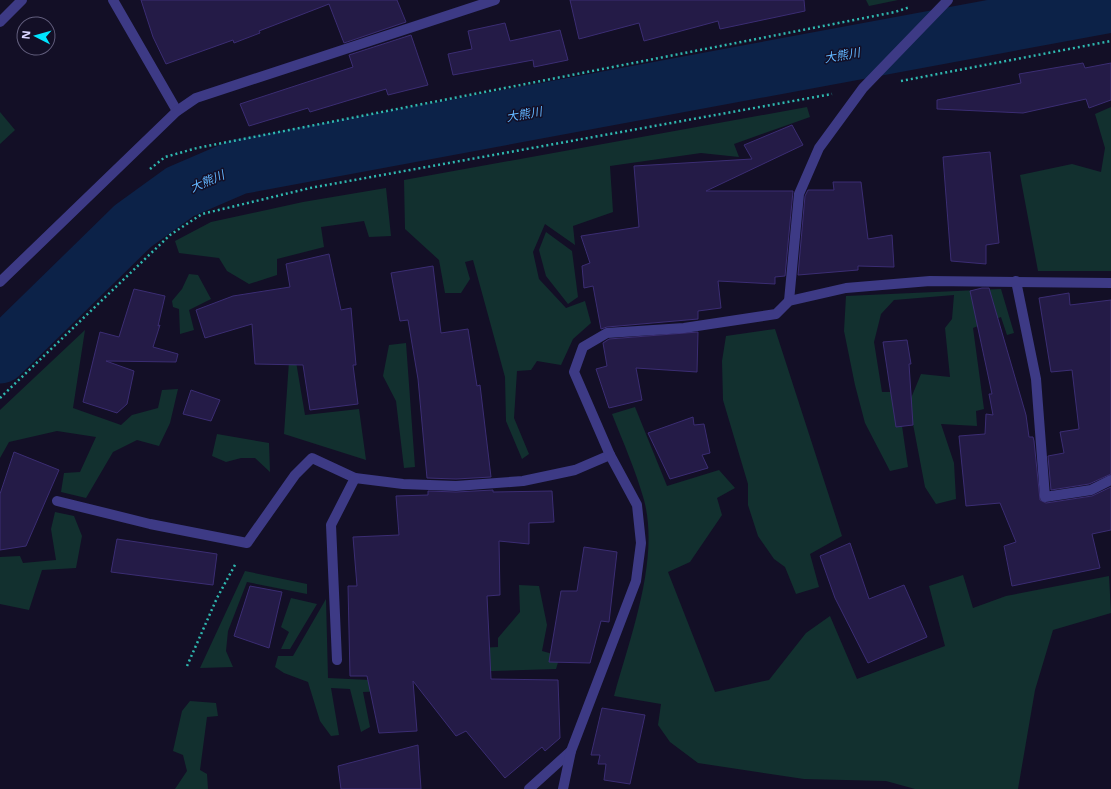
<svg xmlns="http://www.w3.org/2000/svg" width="1111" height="789" font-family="'Open Sans','Noto Sans JP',sans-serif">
  <rect width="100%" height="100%" fill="#130f26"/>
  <!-- green -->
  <g fill="#12302f">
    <polygon points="866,0 898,0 869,6"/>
    <polygon points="807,107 810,117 734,144 739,157 701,153 610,166 613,212 573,226 575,245 545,224 533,252 539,279 566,308 585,301 591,323 573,339 561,365 537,361 531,370 517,371 514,418 529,454 522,459 506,421 505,377 473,260 465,262 470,279 461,293 445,293 439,260 405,229 404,180"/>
    <polygon points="1111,107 1111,271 1038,271 1020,175 1072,164 1101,172 1105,148 1095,114"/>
    <polygon points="0,112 15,130 0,144"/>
    <polygon points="386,188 391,236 369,237 364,221 321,227 324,247 277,259 277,275 249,284 227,271 219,258 179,253 175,241 211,222 303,202"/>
    <polygon points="546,232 572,251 578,297 568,304 546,276 539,250"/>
    <polygon points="189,274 198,275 211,299 189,310 194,330 180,334 179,309 173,307 172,301 182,289"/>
    <polygon points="1001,289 1014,333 1007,335 1001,317 973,328 984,409 976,411 977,426 941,424 954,463 956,499 936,504 925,487 909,403 921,374 950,377 945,328 952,319 954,295 894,300 881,314 874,342 882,392 897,392 908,467 890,471 865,423 855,385 844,331 846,296"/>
    <polygon points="775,329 842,536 810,554 819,587 796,594 785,567 774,559 758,536 748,505 748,484 723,400 722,361 726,336"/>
    <polygon points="85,330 73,408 121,425 132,415 158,408 162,390 178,389 170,423 159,446 137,440 113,452 86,498 61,492 64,473 80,472 96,437 57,431 9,442 0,458 0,410"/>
    <polygon points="291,332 305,415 359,409 366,460 284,434"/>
    <polygon points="406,343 415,467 404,468 396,401 383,376 389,345"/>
    <path d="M635,407L667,486L719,470L735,488L717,498L722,515L690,562L668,572L715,692L769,680L806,633L830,616L857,679L945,646L929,586L963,575L973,608L1006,596L1109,576L1111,613L1053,630L1035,690L1018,789H915L886,781L804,779L698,763L670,742L658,725L661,704L614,696C630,637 660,560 644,500C636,471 623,442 612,414Z"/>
    <polygon points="217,434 269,443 270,472 255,458 241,458 226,462 212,456"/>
    <polygon points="55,512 74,516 82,536 76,568 42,570 29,610 0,604 0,557 20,556 23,563 56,560 51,529"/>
    <polygon points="245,571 307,584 307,594 247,582 228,631 226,651 233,667 200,668"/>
    <polygon points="519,585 539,586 547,625 542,651 560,656 556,669 457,672 458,649 498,647 498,638 520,612"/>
    <polygon points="291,598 317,604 290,649 281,649 289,632 281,627"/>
    <polygon points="326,599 328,678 412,682 413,690 363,692 370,727 361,732 350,689 331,688 339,735 331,736 320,721 308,682 284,673 275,667 278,656 293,656"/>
    <polygon points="190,701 216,703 218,716 207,717 200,770 207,774 208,789 175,789 187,771 183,755 173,751 182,711"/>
  </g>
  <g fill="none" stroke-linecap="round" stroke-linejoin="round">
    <!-- river -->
    <polyline stroke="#0c2248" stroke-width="55" points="0,356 133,226 180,192 238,167 1111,5"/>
  </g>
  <!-- building -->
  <g fill="#241b47" stroke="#3b2d73">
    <polygon points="141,0 397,0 406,22 344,43 329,4 259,31 260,33 234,43 233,40 166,64 153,37"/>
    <polygon points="570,0 804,0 805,11 720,29 718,21 644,41 639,23 579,39"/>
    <polygon points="505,23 510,41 560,30 568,60 534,67 533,60 453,75 448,54 472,49 468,31"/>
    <polygon points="411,35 428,85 388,95 386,89 310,112 308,108 249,126 240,104 353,67 349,55"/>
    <polygon points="1083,63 1085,68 1111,63 1111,100 1089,108 1086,99 1023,113 937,109 937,100 1021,83 1019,74"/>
    <polygon points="792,125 803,145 706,191 793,191 785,276 775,277 775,284 718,281 721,308 698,311 698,319 607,327 601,329 593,286 584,288 582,266 590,263 581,236 639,227 634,166 752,159 744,145"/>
    <polygon points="990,152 999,243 986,245 986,264 951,261 943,157"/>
    <polygon points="833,182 861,182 868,239 892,235 894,267 858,266 858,270 798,275 805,196 808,190 834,190"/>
    <polygon points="329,254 341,310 351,308 356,365 353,365 358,404 310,410 303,365 255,364 252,324 205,338 196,310 233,296 290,287 286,264"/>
    <polygon points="433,266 441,333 468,329 477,386 480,385 491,477 456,479 427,478 418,379 408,320 400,321 391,273"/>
    <polygon points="982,288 989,288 1026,415 1029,437 1033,437 1034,441 1040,500 1046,503 1092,496 1111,487 1111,530 1092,534 1100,568 1012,586 1004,546 1016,542 1000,503 966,506 959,436 985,434 986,414 993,415 989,394 992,394 970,291"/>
    <polygon points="134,289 165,296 158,326 160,325 153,347 178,354 176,362 106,361 134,371 127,404 117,413 83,402 100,332 119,337"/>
    <polygon points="1069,293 1070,305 1111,300 1111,474 1089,484 1051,490 1048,456 1064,453 1060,432 1079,429 1072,370 1051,372 1039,298"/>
    <polygon points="698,332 697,372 636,368 642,400 609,408 596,369 607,366 603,343 609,339"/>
    <polygon points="907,340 911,364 909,364 913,425 896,427 883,342"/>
    <polygon points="191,390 220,400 211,421 183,414"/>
    <polygon points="693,417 694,425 704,424 710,453 702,455 708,468 670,479 648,433"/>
    <polygon points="14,452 59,470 26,546 0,550 0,494"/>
    <polygon points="493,490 493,492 552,491 554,522 529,523 529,544 499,541 500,595 487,596 491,679 558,680 560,738 545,751 542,747 505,778 466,731 456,736 413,681 417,731 379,733 367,676 350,676 348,586 357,586 353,537 399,535 396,496 428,495 428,491 456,492"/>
    <polygon points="117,539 217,554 213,585 111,572"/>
    <polygon points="850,543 869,599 904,585 927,637 868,663 835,598 820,556"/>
    <polygon points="584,547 617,552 609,622 601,621 590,663 549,662 561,591 577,591"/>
    <polygon points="250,586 282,592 269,648 234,636"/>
    <polygon points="602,708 645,715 630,784 604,780 606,764 598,764 600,755 591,755"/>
    <polygon points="418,745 421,789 341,789 338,766"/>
  </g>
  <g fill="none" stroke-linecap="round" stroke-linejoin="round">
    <!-- path -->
    <g stroke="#2fb8b0" stroke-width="2.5" stroke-dasharray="2 3" stroke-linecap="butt">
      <polyline points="901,81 1111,41"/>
      <polyline points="150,169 165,157 197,148 895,12 910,7"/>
      <polyline points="0,398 170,235 202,214 310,188 832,94"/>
      <polyline points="187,666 217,598 236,563"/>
    </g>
    <!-- service -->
    <g stroke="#3d3a85" stroke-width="10">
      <polyline points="113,0 177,111"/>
      <polyline points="0,22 22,0"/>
      <polyline points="1016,281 1036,379 1045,497 1091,490 1111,480"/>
      <polyline points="57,501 150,524 247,543 295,475 312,458 355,478 403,484 456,486 523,481 575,470 610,455"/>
      <polyline points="337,660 331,525 355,478"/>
      <polyline points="529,789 571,751"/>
    </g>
    <!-- minor -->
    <g stroke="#3d3a85" stroke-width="10">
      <polyline points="0,282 177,111 196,98 495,0"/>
      <polyline points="789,301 799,194 819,148 863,88 948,0"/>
      <polyline points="563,789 571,751 636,581 641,543 637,505 610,455 574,372 583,347 607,333 684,328 776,314 789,301 846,288 930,281 1111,283"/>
    </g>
  </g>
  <g text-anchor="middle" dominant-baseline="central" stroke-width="3" stroke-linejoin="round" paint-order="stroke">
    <!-- water labels -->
    <g font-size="12" font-style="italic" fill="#62b6ff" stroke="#130f26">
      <text transform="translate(842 55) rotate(-10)">大熊川</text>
      <text transform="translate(524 114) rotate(-10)">大熊川</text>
      <text transform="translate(207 181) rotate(-23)">大熊川</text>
    </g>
  </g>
  <!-- north arrow -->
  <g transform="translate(36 36) rotate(276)"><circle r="19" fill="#130f26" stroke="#625e7d"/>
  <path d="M0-3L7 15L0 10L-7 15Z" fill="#00e5ff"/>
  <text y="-6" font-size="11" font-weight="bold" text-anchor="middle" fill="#d9d4ff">N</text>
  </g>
</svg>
